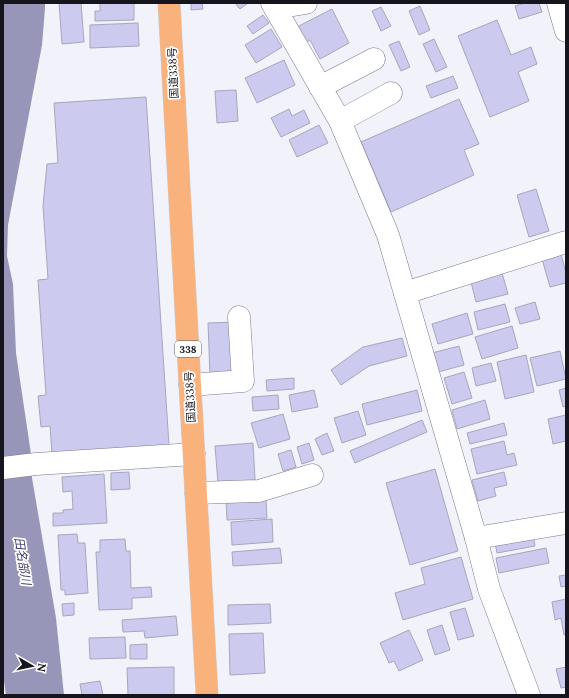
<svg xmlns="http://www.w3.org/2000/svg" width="569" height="698" font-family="Lora,'Noto Sans JP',serif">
  <rect width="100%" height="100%" fill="#f2f2fb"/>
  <!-- water -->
  <polygon fill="#9896b8" points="3,3 45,3 45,8 42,45 8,225 7,256 13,284 16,353 31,454 32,478 56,618 64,695 6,695 3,674"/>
  <!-- building -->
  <g fill="#cccaee" stroke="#a7a6bd">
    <polygon points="59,3 81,3 84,42 62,44"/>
    <polygon points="100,3 134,3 134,20 95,21 95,11 100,11"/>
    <polygon points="191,3 202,3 203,9 191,10"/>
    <polygon points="235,3 248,3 240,9"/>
    <polygon points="525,3 539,3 542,12 519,19 515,6"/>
    <polygon points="420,6 430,30 419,35 409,11"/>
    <polygon points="381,7 391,26 381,31 372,11"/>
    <polygon points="332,9 349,43 320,59 310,40 305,43 297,27"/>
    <polygon points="263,15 269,23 253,34 247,26"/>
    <polygon points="497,20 511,55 531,47 537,64 518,72 529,101 490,117 458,36"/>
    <polygon points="138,23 139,46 90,48 90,25"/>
    <polygon points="271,29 282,47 256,63 245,45"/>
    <polygon points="434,39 447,67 436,72 423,44"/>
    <polygon points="399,41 410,67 401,71 389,45"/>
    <polygon points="284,60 295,85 257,103 245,78"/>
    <polygon points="453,76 458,88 431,98 426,86"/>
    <polygon points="236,90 238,121 217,123 215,91"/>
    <polygon points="146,97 169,445 52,453 50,426 41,427 38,396 46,395 38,280 48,279 43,206 47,164 58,163 54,103"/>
    <polygon points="459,99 479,144 464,150 474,175 391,212 361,142"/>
    <polygon points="289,109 292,116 304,110 310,123 281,137 271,118"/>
    <polygon points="319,125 328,143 297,157 289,140"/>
    <polygon points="536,189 549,231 529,237 517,195"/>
    <polygon points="561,254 566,273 566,283 550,287 542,259"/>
    <polygon points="502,273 508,294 476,302 471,282"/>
    <polygon points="535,302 540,319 520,324 515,308"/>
    <polygon points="505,304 510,322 478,330 474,312"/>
    <polygon points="467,313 473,334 438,344 432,324"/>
    <polygon points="237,322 231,379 210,376 208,323"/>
    <polygon points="512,326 518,348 482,359 475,337"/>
    <polygon points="402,338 407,356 369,366 341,385 331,370 363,347"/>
    <polygon points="459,346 464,365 438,372 432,353"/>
    <polygon points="560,351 566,379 537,386 530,358"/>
    <polygon points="526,355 534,392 505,399 497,362"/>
    <polygon points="491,363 496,381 476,386 472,368"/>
    <polygon points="464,372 472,398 452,404 444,378"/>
    <polygon points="294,378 294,389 267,391 266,380"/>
    <polygon points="566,388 566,406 563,407 559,390"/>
    <polygon points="314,390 318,407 292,412 289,395"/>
    <polygon points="417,390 422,411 367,425 362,404"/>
    <polygon points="278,395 279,409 253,411 252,397"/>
    <polygon points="485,400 490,419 457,429 452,410"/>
    <polygon points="358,411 366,435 342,443 334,418"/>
    <polygon points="283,414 290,439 259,448 251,423"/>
    <polygon points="566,415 566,441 553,444 548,419"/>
    <polygon points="422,420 427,432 355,463 350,451"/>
    <polygon points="504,423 507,435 470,444 467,433"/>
    <polygon points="327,433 334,451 322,455 315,439"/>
    <polygon points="504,441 507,455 514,453 517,465 477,474 471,449"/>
    <polygon points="253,443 255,480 218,483 215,446"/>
    <polygon points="309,443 314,460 302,464 297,447"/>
    <polygon points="291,450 296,467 283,471 278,454"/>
    <polygon points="435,469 458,551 410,565 386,483"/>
    <polygon points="129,472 130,489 111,490 111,473"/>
    <polygon points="504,472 507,485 494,488 496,496 478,501 472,480"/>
    <polygon points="104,474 107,523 53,526 53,513 63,513 63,510 73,509 72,491 63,492 62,477"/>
    <polygon points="266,499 267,518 227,520 226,501"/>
    <polygon points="272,519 273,542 232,545 231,522"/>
    <polygon points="77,534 78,543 85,543 88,593 65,595 65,590 61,590 58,535"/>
    <polygon points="533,535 535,546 497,553 495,542"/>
    <polygon points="125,539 126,551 130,551 131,588 151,587 152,597 132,598 132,609 99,610 96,552 100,552 100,540"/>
    <polygon points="280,548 282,563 233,566 232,552"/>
    <polygon points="546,548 549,563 499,573 496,558"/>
    <polygon points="461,557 473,599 403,620 395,593 425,584 421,568"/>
    <polygon points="566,575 566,586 561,587 559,576"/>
    <polygon points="566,599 566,634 564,635 561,618 555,620 552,602"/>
    <polygon points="74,603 74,615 63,616 62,604"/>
    <polygon points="270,604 271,623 228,625 228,605"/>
    <polygon points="465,608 474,636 458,640 450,612"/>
    <polygon points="176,616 178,635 145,638 144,631 123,632 122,620"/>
    <polygon points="442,625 450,650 435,655 427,630"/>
    <polygon points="409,630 423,660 399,671 394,661 389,663 380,643"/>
    <polygon points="263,633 265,673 230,675 229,634"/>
    <polygon points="125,637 126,658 90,659 89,638"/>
    <polygon points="147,644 147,659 130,659 130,645"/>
    <polygon points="174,667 174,695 128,695 127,668"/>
    <polygon points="566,667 566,687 561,688 556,669"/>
    <polygon points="100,681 103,695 82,695 80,684"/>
  </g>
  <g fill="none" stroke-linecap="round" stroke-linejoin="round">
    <!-- minor casing -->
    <g stroke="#7a798f" stroke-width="23">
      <g id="minor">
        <polyline points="272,3 340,121 388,235 476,538 489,589 529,695"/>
        <polyline points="558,3 566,31"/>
        <polyline points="275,8 306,3"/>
        <polyline points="320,87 374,59"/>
        <polyline points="340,121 391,93"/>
        <polyline points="405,293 566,242"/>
        <polyline points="190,385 243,381 239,317"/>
        <polyline points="3,468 36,464 194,454"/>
        <polyline points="196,493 259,491 312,475"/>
        <polyline points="476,538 566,523"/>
      </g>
    </g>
    <!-- highway casing -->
    <g stroke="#d0d0d2" stroke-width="23">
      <polyline id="highway" points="169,3 207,695"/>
    </g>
    <!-- minor -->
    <use href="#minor" stroke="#fff" stroke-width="22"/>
    <!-- highway -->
    <use href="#highway" stroke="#fab27d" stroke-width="22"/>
  </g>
  <g text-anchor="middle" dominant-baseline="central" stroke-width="3.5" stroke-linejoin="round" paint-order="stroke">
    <!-- shield labels -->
    <rect fill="#fff" stroke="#5c5b62" stroke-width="1" x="175" y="341" width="26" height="16" rx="3"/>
    <g font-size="10" font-weight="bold" fill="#16151e">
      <text x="188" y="349">338</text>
    </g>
    <!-- street labels -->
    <g font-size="11" fill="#16151e" stroke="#fff">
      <text transform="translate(173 73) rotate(-93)">国道338号</text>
      <text transform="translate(190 397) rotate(-93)">国道338号</text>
    </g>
    <!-- water labels -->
    <g font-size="12" font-style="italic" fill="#423d6c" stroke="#fff">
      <text transform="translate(23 561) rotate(81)">田名部川</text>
    </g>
  </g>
  <!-- border -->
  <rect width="569" height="698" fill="none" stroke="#16151e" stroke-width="8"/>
  <!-- north arrow -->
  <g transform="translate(32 666) rotate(99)" stroke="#ffffff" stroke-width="3" paint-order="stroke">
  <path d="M0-3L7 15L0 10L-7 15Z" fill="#16151e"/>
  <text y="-6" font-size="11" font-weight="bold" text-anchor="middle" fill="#16151e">N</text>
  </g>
</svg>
